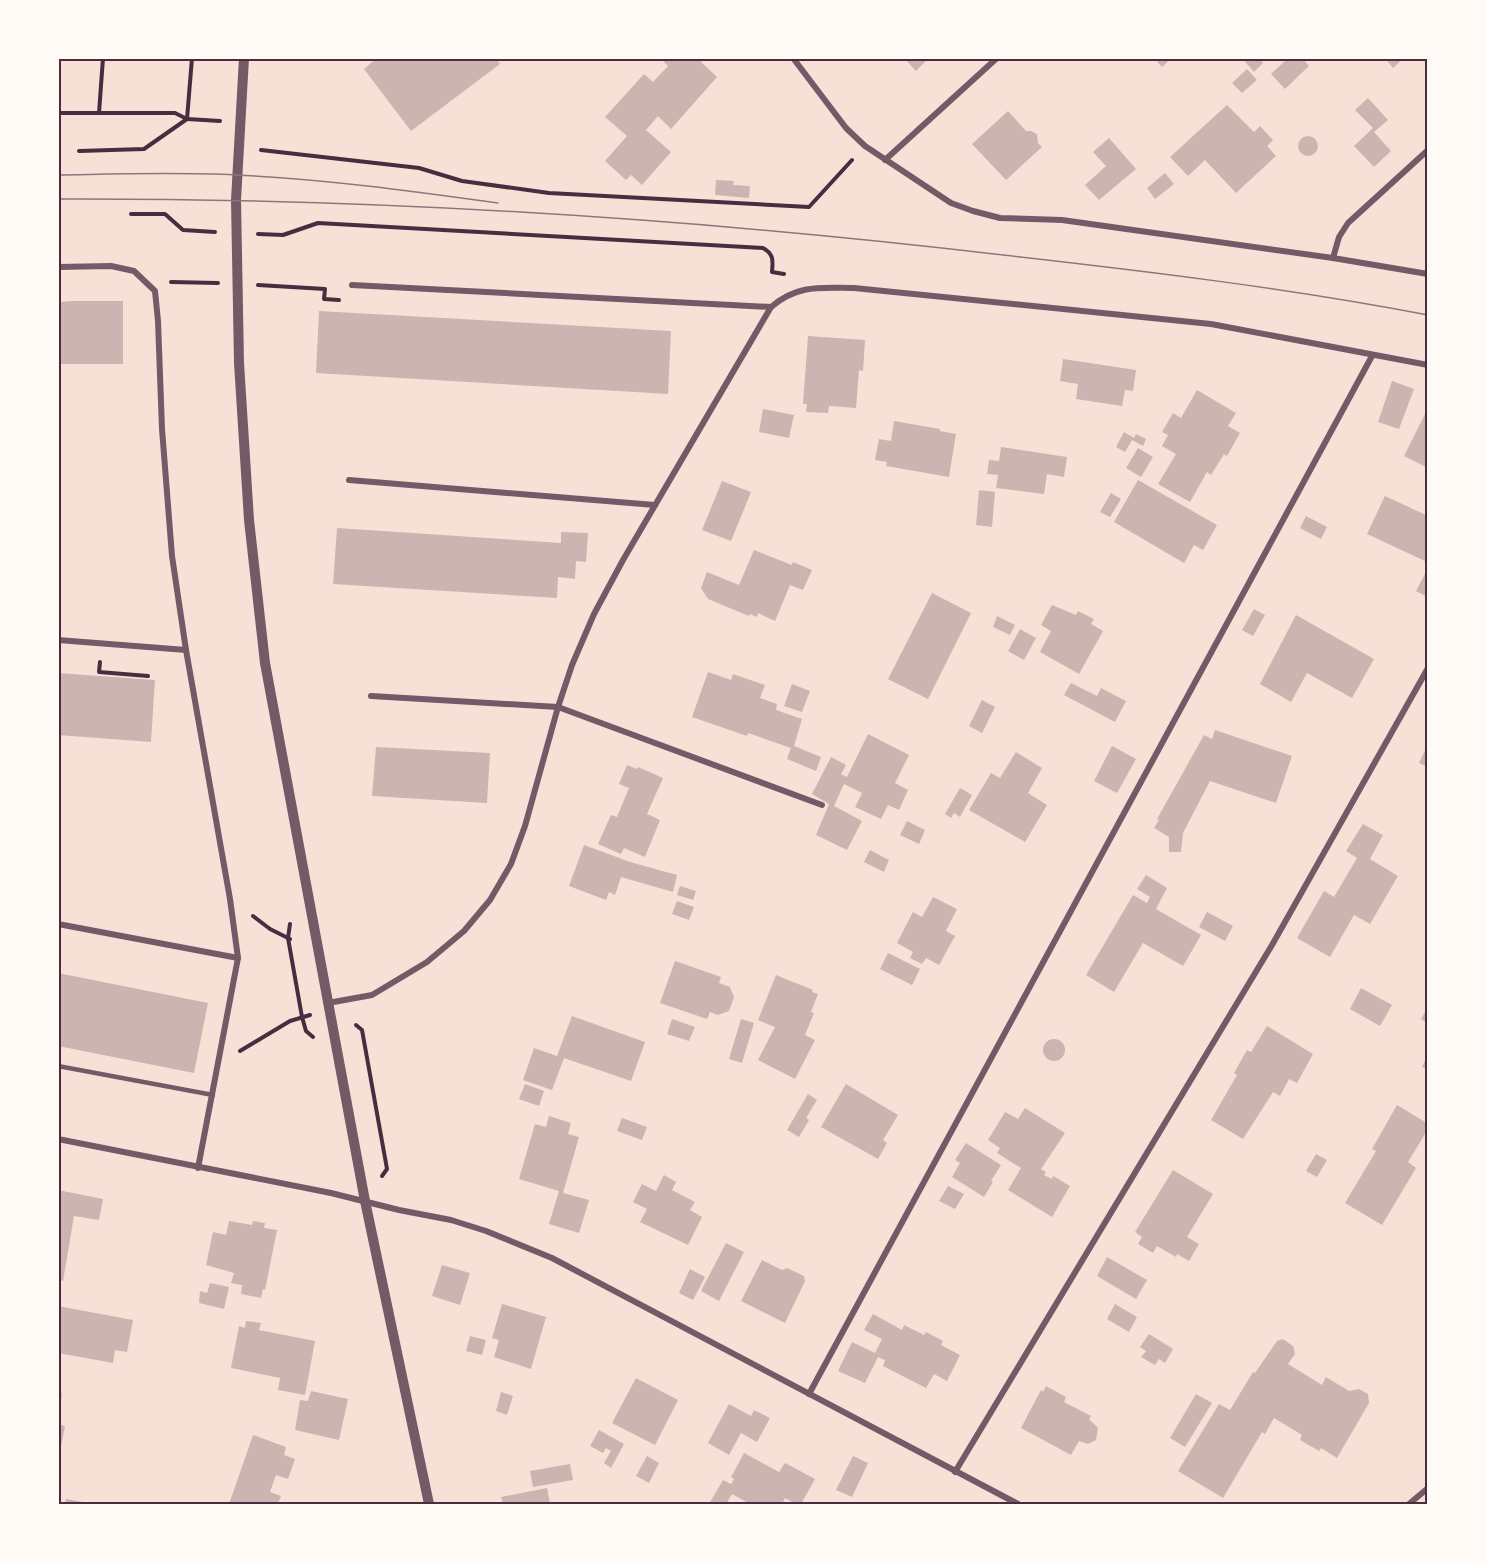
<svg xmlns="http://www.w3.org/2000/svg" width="1486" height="1563" font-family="Signika,sans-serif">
  <rect width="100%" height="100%" fill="#f7e1d7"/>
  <!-- building -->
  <g fill="#ccb4b1">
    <polygon points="377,58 496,58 500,64 411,131 364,69"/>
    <polygon points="660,58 704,58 701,62 717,77 671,129 658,116 646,130 671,152 642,185 631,175 626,180 605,161 627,136 605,117 644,74 653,82 668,66"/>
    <polygon points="904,58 929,58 916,71"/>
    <polygon points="1154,58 1172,58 1162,67"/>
    <polygon points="1242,58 1259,58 1263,63 1254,72"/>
    <polygon points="1288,58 1302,58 1309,66 1285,89 1271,74"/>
    <polygon points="1385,58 1404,58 1393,68"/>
    <polygon points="1247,69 1257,80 1242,93 1232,83"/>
    <polygon points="1368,98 1388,120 1374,132 1391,151 1374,167 1354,146 1373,128 1355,110"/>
    <polygon points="1227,105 1254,132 1260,126 1273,140 1267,146 1276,156 1236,193 1205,160 1188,176 1170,157"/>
    <polygon points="1008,111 1026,131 1031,131 1037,134 1038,143 1042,147 1006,180 972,144"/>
    <circle cx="1308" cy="146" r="10"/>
    <polygon points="1109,138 1136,169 1099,200 1085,185 1106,166 1093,152"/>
    <polygon points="1165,173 1174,184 1155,199 1147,188"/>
    <polygon points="716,180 734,181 733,185 750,186 749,198 715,195"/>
    <polygon points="73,301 123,301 123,364 58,364 58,302"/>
    <polygon points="319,311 671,331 668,394 316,373"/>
    <polygon points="808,336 865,340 863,371 859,370 856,408 829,406 828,413 806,412 807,404 803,404"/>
    <polygon points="1063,359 1136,370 1133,391 1125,390 1122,406 1076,399 1078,384 1060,381"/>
    <polygon points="1392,381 1414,389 1399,429 1378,422"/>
    <polygon points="1197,390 1236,413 1228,426 1240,433 1227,456 1224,454 1211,475 1207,472 1190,502 1158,484 1176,454 1162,446 1168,435 1162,432 1173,413 1181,418"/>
    <polygon points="763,409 794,415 789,438 759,432"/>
    <polygon points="1425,414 1428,415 1428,468 1404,456"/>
    <polygon points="894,421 940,429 940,431 956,434 949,477 886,466 887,462 875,460 879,439 891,441"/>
    <polygon points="1124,432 1134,438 1136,434 1146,439 1143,446 1132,440 1125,452 1116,447"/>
    <polygon points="1001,447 1067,457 1064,477 1047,474 1044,494 996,488 998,475 987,474 989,460 999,461"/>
    <polygon points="1138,448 1153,457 1141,477 1126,468"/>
    <polygon points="1138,480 1217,525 1203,550 1194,545 1184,563 1114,522"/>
    <polygon points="722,481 751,492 731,541 702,530"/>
    <polygon points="979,490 995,492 992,527 976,525"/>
    <polygon points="1111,493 1121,499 1110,517 1100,512"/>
    <polygon points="1385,496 1428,516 1428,555 1425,561 1367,534"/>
    <polygon points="1306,516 1327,527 1321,539 1300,528"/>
    <polygon points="337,528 561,543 561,532 588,533 586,562 576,561 575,579 558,577 557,598 333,584"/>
    <polygon points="754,550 792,565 793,562 812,570 803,590 790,585 775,621 758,613 757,617 750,614 749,616 708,599 701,588 707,572 739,585"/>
    <polygon points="1428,568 1428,597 1416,591"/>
    <polygon points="932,593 971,613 928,699 888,679"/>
    <polygon points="1052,605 1076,615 1078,611 1094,619 1091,624 1103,631 1079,674 1040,652 1051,631 1041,625"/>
    <polygon points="1254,609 1265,615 1253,636 1242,630"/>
    <polygon points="1296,615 1374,659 1352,698 1307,673 1291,702 1260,684"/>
    <polygon points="997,616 1015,625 1010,635 993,627"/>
    <polygon points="1020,629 1036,638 1024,660 1008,651"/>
    <polygon points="708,672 731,680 733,674 765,685 760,698 777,704 776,710 802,719 794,746 821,757 816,771 787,759 791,748 748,733 747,736 692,717"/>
    <polygon points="58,673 155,680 151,742 58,735"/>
    <polygon points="1071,683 1097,696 1101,688 1126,701 1115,722 1064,695"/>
    <polygon points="792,684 810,691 802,712 784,706"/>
    <polygon points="982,700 995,707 982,733 969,726"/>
    <polygon points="1215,730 1292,756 1276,803 1210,781 1183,833 1181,852 1169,852 1169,837 1154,828 1159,820 1157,819 1204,735 1212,739"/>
    <polygon points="868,734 909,755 895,783 908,790 899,810 888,805 881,819 855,807 862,793 844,784 834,806 862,821 847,850 816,835 829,804 812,794 831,757 846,765 841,774 847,777"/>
    <polygon points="1428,744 1428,767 1419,763"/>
    <polygon points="1112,746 1136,759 1117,793 1094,781"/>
    <polygon points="376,747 490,753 487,803 372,796"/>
    <polygon points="1016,752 1042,768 1028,793 1047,805 1025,842 969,810 991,773 1000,778"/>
    <polygon points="627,765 637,769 638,767 663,778 647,814 660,820 645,857 624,848 621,854 598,844 611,815 617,817 629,788 619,784"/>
    <polygon points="960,788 972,795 960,817 954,813 951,818 945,814"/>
    <polygon points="907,821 925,830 919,844 900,835"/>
    <polygon points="1363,824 1383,835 1370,859 1398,876 1370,924 1354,915 1330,957 1297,938 1324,891 1334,897 1357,858 1346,851"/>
    <polygon points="584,845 630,862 677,875 673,892 621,877 615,895 609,892 606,900 569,886"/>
    <polygon points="870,850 889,860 884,872 864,862"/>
    <polygon points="1146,875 1167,888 1156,909 1201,935 1183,966 1143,943 1114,992 1086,975 1133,895 1147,903 1150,897 1137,889"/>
    <polygon points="680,886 696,891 693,900 677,895"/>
    <polygon points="933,897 957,909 946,931 955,936 939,965 926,958 922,964 910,958 913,952 897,943 913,912 922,917"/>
    <polygon points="677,901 694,907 689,920 672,914"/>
    <polygon points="1207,912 1233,926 1225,941 1199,927"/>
    <polygon points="888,953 920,969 912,985 880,969"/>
    <polygon points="675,961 721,977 719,983 730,987 734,997 729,1011 718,1015 710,1012 707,1019 660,1003"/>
    <polygon points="58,973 208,1003 194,1073 58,1046"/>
    <polygon points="776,975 813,990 812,992 818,994 811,1012 814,1013 805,1035 815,1040 795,1079 758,1060 775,1027 758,1020"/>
    <polygon points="1361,988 1392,1005 1380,1026 1350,1009"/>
    <polygon points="1428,1007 1428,1023 1421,1019"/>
    <polygon points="572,1016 645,1042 631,1081 564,1058 552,1090 523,1080 534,1048 557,1056"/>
    <polygon points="672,1019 695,1027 689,1041 667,1034"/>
    <polygon points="741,1019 754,1023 742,1063 729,1059"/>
    <polygon points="1267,1026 1313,1054 1297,1083 1289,1079 1280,1096 1273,1092 1243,1139 1211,1120 1237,1075 1234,1073 1247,1050 1251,1052"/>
    <circle cx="1054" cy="1050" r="11"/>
    <polygon points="1428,1054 1428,1069 1422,1067"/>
    <polygon points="525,1084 544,1091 539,1106 519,1099"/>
    <polygon points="846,1084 898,1115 883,1140 887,1143 878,1159 821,1127"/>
    <polygon points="808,1094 817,1100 806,1118 809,1120 799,1137 787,1130"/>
    <polygon points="1397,1105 1425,1122 1428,1116 1428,1129 1408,1162 1416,1168 1382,1225 1345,1203 1376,1151 1372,1149"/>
    <polygon points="1025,1108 1065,1133 1041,1169 1046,1172 1044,1175 1052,1179 1053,1176 1070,1186 1052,1217 1008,1190 1021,1168 997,1153 1000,1148 988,1140 1005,1112 1018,1119"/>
    <polygon points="549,1116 571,1123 568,1134 579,1137 563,1193 589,1200 579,1233 549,1224 559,1191 519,1179 535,1124 546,1127"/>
    <polygon points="622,1118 647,1127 642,1140 617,1131"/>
    <polygon points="966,1143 1001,1165 991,1181 993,1182 984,1197 952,1177 960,1163 955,1160"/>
    <polygon points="1316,1154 1327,1160 1317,1177 1306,1171"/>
    <polygon points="1173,1170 1213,1194 1187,1237 1199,1244 1189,1261 1177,1254 1176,1257 1157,1246 1153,1253 1138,1244 1142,1237 1135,1232"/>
    <polygon points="664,1175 676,1182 672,1190 695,1202 690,1210 702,1217 688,1245 640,1222 647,1209 633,1202 642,1184 656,1191"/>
    <polygon points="948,1186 964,1194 955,1209 939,1201"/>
    <polygon points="58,1190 103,1199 99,1220 74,1216 63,1281 58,1280"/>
    <polygon points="229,1221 252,1225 253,1221 265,1223 264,1228 277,1230 265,1290 263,1289 261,1298 241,1294 242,1285 231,1283 234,1273 206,1265 213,1232 226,1235"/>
    <polygon points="726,1243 744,1252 719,1301 701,1291"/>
    <polygon points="1107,1257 1147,1280 1136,1299 1097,1276"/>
    <polygon points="762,1260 782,1270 787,1268 804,1276 805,1281 785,1323 741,1301"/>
    <polygon points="442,1265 470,1273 460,1305 432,1296"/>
    <polygon points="690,1269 705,1277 693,1300 679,1293"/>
    <polygon points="210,1283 229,1287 224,1309 199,1303 200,1291 207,1293"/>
    <polygon points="502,1304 546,1317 531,1369 494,1357 499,1340 492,1338"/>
    <polygon points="1115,1304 1137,1317 1129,1332 1107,1319"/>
    <polygon points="58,1306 133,1320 127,1352 115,1350 113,1363 58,1353"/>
    <polygon points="873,1314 902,1330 904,1325 924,1335 926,1332 943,1341 941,1345 960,1355 947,1381 934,1374 926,1388 883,1366 885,1360 878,1357 865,1383 838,1371 852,1342 875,1353 882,1339 864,1330"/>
    <polygon points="246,1321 261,1323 259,1330 315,1341 305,1395 278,1390 280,1378 231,1368 239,1326 245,1328"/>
    <polygon points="1149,1334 1173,1349 1165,1363 1159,1359 1155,1365 1141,1357 1146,1351 1140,1347"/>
    <polygon points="470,1336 486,1340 482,1355 466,1351"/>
    <polygon points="1283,1339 1293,1346 1295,1354 1288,1364 1322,1385 1326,1377 1349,1391 1359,1389 1368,1394 1369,1403 1337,1458 1321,1448 1319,1451 1300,1440 1302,1435 1274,1418 1265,1434 1262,1432 1223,1498 1178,1471 1219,1404 1230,1410 1253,1372 1255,1373 1277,1341"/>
    <polygon points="636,1378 678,1400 655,1445 612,1423"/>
    <polygon points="1046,1386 1066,1397 1064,1402 1091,1416 1089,1419 1098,1428 1096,1440 1088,1444 1079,1441 1071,1455 1021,1428 1041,1390 1043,1392"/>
    <polygon points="311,1391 348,1399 339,1440 295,1430 300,1400 308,1401"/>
    <polygon points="58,1392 62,1393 60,1408 58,1408"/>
    <polygon points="501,1392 513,1396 507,1415 496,1411"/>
    <polygon points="1196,1394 1212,1403 1185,1447 1170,1438"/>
    <polygon points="729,1404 751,1416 754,1410 770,1418 757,1442 741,1433 729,1455 708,1443"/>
    <polygon points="58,1424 65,1426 60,1452 58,1452"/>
    <polygon points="599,1430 624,1444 611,1468 604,1463 611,1451 606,1448 603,1453 590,1446"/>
    <polygon points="253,1435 286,1447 284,1455 295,1459 288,1479 276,1475 270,1492 281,1496 278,1504 229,1504"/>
    <polygon points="744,1453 779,1472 785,1463 815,1479 801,1504 796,1504 785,1498 782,1504 750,1504 732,1494 726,1504 709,1504 723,1480 731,1484 734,1479 731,1477"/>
    <polygon points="647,1456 659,1463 649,1483 636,1476"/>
    <polygon points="853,1456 868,1463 852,1497 836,1490"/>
    <polygon points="570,1464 573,1480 533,1487 530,1471"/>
    <polygon points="547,1488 550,1504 503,1504 501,1497"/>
    <polygon points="66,1499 89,1503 89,1504 65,1504"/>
  </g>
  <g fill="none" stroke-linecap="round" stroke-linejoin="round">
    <!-- path -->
    <g stroke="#4a2c40" stroke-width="4">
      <polyline points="58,113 99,113 103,58"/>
      <polyline points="99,113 175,113 187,119 220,121"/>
      <polyline points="261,150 419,168 462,181 549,193 809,207 852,160"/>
      <polyline points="79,151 144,149 187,119 192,58"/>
      <polyline points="131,214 165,214 183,230 215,232"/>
      <path d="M258,234L283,235L318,223L763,248C774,254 773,261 772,272L784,274"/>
      <polyline points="171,282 218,283"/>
      <polyline points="258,285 325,289 324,299 339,300"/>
      <polyline points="100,662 99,672 148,676"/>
      <polyline points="253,916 270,929 290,939"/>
      <polyline points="290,924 288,938 302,1017 306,1031 313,1037"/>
      <polyline points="356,1025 362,1030 387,1169 382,1176"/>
      <polyline points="240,1051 290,1021 310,1015"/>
    </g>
    <!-- service -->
    <polyline stroke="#755966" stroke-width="4.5" points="58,1066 213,1095"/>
    <!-- minor -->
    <g stroke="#755966" stroke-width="6">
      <polyline points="793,58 846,128 865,146 951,203 973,211 1000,218 1062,220 1333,258 1428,274"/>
      <polyline points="885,160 997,58"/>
      <polyline points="1333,258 1339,237 1348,223 1428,150"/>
      <polyline points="58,267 111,266 134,271 155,291 158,321 162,429 172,556 186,650 230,899 238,958 198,1168"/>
      <polyline points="352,285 771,307"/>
      <polyline points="349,480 655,505"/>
      <polyline points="58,640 186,650"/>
      <polyline points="371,696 558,707 822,805"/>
      <polyline points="58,924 238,958"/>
      <path d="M328,1003L372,995L427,962L464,931L490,900L511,864L525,826L558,707L572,665L594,614L623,560L771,307C798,284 821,288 854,288L1211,324L1428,365"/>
      <polyline points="58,1139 331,1193 399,1210 451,1220 486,1231 552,1258 1018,1504"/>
      <polyline points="809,1394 1372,356"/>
      <polyline points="955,1472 1272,945 1428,668"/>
      <polyline points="1409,1504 1428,1488"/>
    </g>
    <!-- tertiary -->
    <polyline stroke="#755966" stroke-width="10" points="244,58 236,200 239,363 249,520 265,663 365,1201 429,1504"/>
    <!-- tram -->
    <g stroke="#8f747c" stroke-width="1.5">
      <path d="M58,175C118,174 177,172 236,175C324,179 411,191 498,203"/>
      <path d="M58,199C374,198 690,218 1003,255C1145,271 1287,288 1428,315"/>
    </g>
  </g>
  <!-- border -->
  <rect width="1486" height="1563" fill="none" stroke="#fffaf5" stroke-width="120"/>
  <rect x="60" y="60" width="1366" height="1443" fill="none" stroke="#4a2c40" stroke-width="2"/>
</svg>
